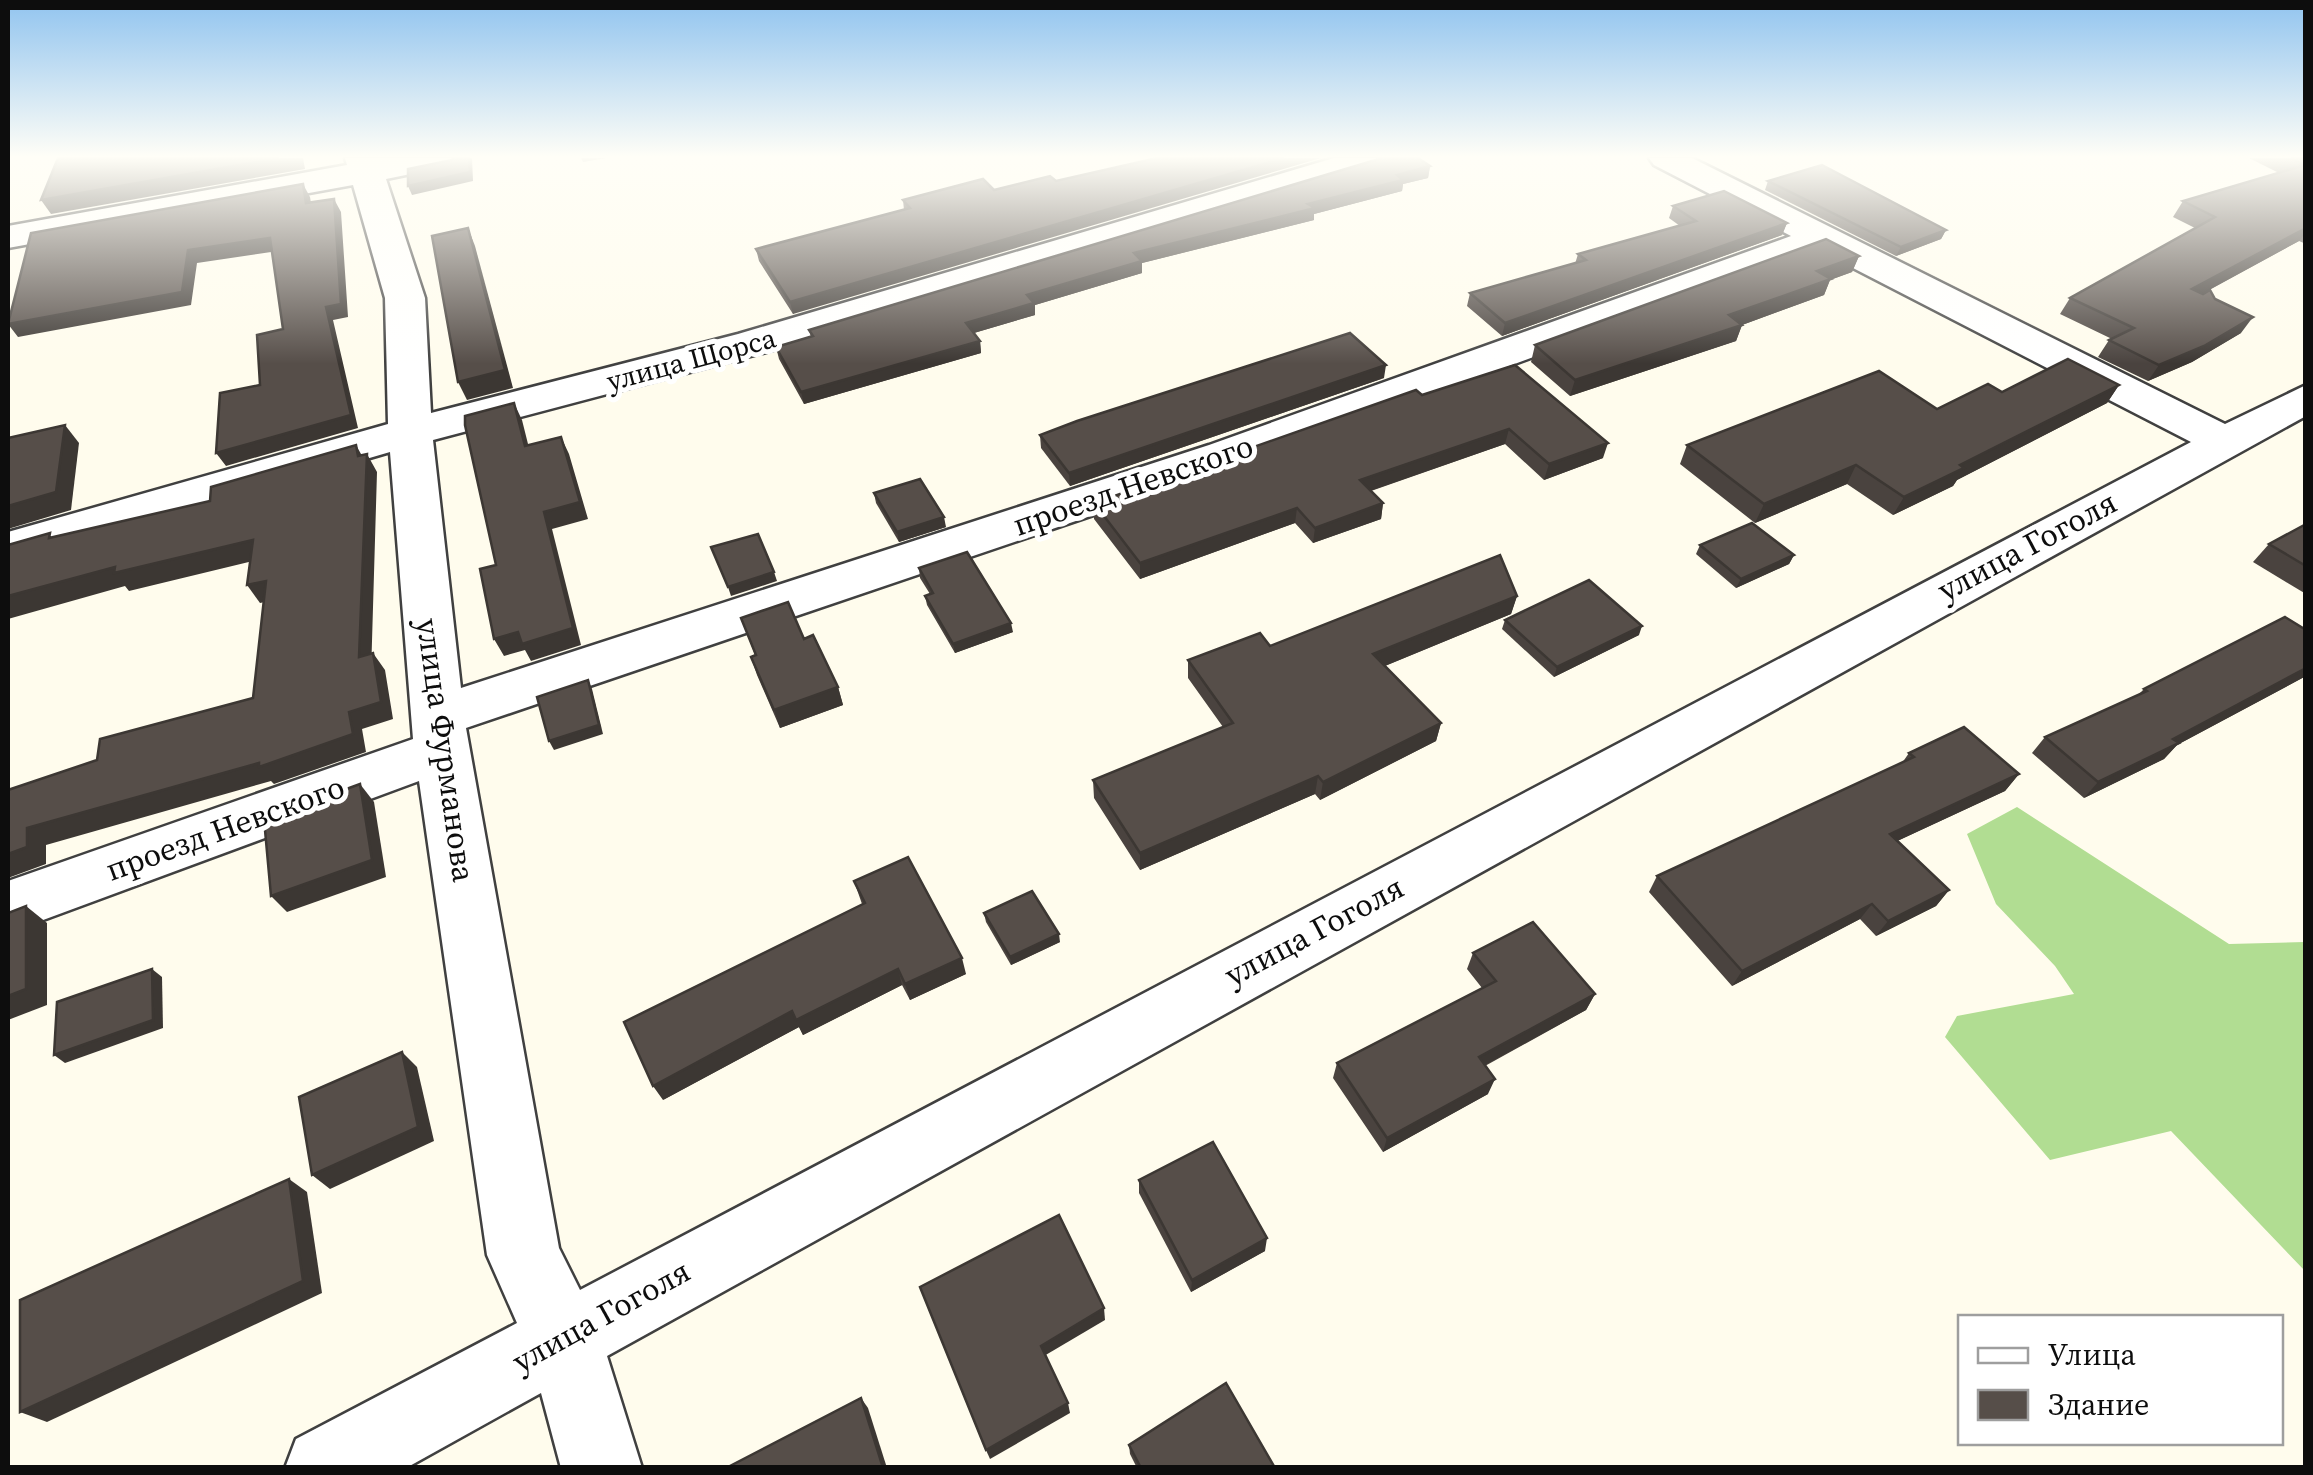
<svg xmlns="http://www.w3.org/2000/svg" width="2313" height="1475" font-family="'Source Serif 4',serif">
  <rect width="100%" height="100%" fill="#fffced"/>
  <!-- forest -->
  <polygon fill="#b1dd92" points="2017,807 2229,944 2305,942 2305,1271 2171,1131 2050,1160 1945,1037 1957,1016 2074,994 2055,966 1996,904 1967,834"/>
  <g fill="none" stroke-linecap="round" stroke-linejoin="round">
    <!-- minor casing -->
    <g stroke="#404040" stroke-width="5">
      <path id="minor" d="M345,158H460L455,165L386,179L425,298L431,413L738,334L1334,158H1387L1382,165L766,352L433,440L461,688L1209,445L1791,236L1654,165L1649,158H1692L2225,424L2306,385V416L607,1356L642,1468H561L541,1393L406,1468H285L296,1439L517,1323L487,1255L419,781L8,933V881L413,739L390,452L8,564V532L388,424L385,298L353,185L8,248V226L347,165ZM1820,251L2191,442L580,1290L559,1248L466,728L1241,465Z"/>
    </g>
    <!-- minor -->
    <use href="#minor" fill="#fff" fill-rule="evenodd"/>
  </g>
  <!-- wall -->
  <g fill="#4a433f">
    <polygon points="2249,158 2306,158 2306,244 2299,241 2202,294 2215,299 2241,333 2192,362 2148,381 2098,357 2109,340 2112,339 2060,314 2070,298 2195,228 2173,217 2183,201 2279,173"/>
    <polygon points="1430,166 1428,178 1403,184 1402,191 1314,214 1314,220 1142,263 1142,273 1035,305 1035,315 974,333 980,341 981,353 804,404 779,359 776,347 811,337 809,330"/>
    <polygon points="983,179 793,314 759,261 756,249 904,210 903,200"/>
    <polygon points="1768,181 1946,230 1941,239 1896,256 1765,190"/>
    <polygon points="1673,206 1787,223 1782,235 1502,336 1467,306 1470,293 1575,264 1578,254 1680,226 1669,218"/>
    <polygon points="1859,256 1852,272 1830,280 1824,295 1742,325 1736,341 1570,396 1531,362 1535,345"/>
    <polygon points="1384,378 1070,486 1041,448 1040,435"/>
    <polygon points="2119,385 2107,403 1957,480 1953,486 1893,515 1847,484 1755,523 1680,464 1687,445 1937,409 2002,392"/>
    <polygon points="1422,395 1603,458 1544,480 1505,444 1371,491 1383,503 1381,519 1313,543 1295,523 1140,579 1094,519 1094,503"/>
    <polygon points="874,493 946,527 899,542 876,503"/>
    <polygon points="2306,524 2306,594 2253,562 2269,544"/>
    <polygon points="1700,545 1794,555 1789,564 1736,588 1696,554"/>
    <polygon points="919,568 1013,632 955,653 927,605 925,596 930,594 920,578"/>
    <polygon points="1517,596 1511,614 1385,666 1441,723 1436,741 1320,800 1315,794 1140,870 1094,798 1093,780 1223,727 1188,678 1188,660 1270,646"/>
    <polygon points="741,618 804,639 838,687 843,705 780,728 757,675 751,657 755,655"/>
    <polygon points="1505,620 1639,635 1554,677 1502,629"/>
    <polygon points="2306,630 2306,676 2177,745 2164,759 2084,798 2032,753 2045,737 2138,695 2144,689"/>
    <polygon points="1909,753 2019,774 2005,791 1897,841 1949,890 1936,906 1876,936 1860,919 1732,986 1649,892 1657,876 1902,763"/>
    <polygon points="854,881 966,974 910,1000 902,985 803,1035 799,1027 663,1100 862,904"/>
    <polygon points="984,913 1060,942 1011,965 986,922"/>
    <polygon points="1473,953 1595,994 1586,1010 1485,1066 1488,1094 1383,1152 1333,1078 1337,1063 1482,988 1467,969"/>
    <polygon points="1139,1180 1265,1251 1191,1292 1139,1193"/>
    <polygon points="1129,1445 1275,1468 1137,1468 1130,1454"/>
  </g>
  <!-- shaded-wall -->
  <g fill="#3c3733">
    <polygon points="279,158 303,158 305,169 51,214 41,200"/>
    <polygon points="469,158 472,158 473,181 412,195 408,186"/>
    <polygon points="581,158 606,158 583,162"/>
    <polygon points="1284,158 1321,158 793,314 790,302"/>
    <polygon points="1430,166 1428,178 1403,184 1402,191 1314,214 1314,220 1142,263 1142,273 1035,305 1035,315 967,335 966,323 1027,295 1134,253 1308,204 1397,175"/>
    <polygon points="303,184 310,197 313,216 306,203"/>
    <polygon points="334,199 341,212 348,317 333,320 358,428 226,466 216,453 326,307"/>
    <polygon points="1787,223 1782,235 1502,336 1505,323"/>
    <polygon points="468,228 475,246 513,388 467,400 458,382"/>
    <polygon points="2306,228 2306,232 2299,241 2181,305 2192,289"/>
    <polygon points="1946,230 1941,239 1896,256 1901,247"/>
    <polygon points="270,238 278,251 197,263 191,305 18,337 8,324 188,250"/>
    <polygon points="1859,256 1852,272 1830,280 1824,295 1742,325 1736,341 1570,396 1575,380 1817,271"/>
    <polygon points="2253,317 2241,333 2192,362 2148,381 2159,365"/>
    <polygon points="980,341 981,353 804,404 801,392"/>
    <polygon points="1386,365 1384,378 1070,486 1069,473"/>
    <polygon points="2119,385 2107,403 1957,480 1953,486 1893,515 1904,497 1960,465"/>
    <polygon points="514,403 522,420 533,464 525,446"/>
    <polygon points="65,425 79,443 71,510 8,529 8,506"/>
    <polygon points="1509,429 1505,444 1358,495 1360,480"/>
    <polygon points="561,437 569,454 588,519 552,529 581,645 531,661 525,650 504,656 494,639 518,632"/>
    <polygon points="1608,443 1603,458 1544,480 1549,464"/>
    <polygon points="356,445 366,463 367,454 377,472 371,675 359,657 358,456"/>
    <polygon points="1856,465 1847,484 1755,523 1764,504"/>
    <polygon points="1383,503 1381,519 1313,543 1315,528"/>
    <polygon points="1297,508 1295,523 1140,579 1140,563"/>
    <polygon points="944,517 946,527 899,542 897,532"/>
    <polygon points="253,540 265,558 129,591 125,586 8,619 8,596 115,567"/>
    <polygon points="1794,555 1789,564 1736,588 1741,579"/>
    <polygon points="774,572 777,581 731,596 728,587"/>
    <polygon points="266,581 279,599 260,603 247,585"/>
    <polygon points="1517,596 1511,614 1370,672 1373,654"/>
    <polygon points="1011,623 1013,632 955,653 953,644"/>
    <polygon points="1642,626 1639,635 1554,677 1557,667"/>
    <polygon points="373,653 385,670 393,719 362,729 366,752 274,784 271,781 46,845 46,864 8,878 8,854 27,828 349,712"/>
    <polygon points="2306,668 2306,676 2177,745 2164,759 2084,798 2098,782 2173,739"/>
    <polygon points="588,680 592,689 603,734 554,750 549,741"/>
    <polygon points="838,687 843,705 780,728 774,710"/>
    <polygon points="1441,723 1436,741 1320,800 1323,782"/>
    <polygon points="2019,774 2005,791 1878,850 1890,834"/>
    <polygon points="1318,776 1315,794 1140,870 1140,853"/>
    <polygon points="360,784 374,802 386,877 287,912 271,896"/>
    <polygon points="1949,890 1936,906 1876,936 1888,921"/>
    <polygon points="1872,904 1860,919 1732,986 1742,971"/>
    <polygon points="26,906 47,923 47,1005 8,1020 8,996"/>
    <polygon points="1059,934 1060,942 1011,965 1010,957"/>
    <polygon points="962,958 966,974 910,1000 905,984"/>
    <polygon points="152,969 162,977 163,1028 65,1063 54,1055"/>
    <polygon points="898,969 902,985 803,1035 799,1027 663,1100 653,1086 792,1011"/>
    <polygon points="1595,994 1586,1010 1472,1072 1479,1057"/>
    <polygon points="402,1052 417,1067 434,1141 330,1189 312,1175"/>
    <polygon points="1495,1079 1488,1094 1383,1152 1387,1138"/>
    <polygon points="289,1179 307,1192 322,1293 47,1422 20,1412"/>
    <polygon points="1267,1238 1265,1251 1191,1292 1192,1280"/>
    <polygon points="1104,1308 1105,1320 1044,1356 1041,1346"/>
    <polygon points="861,1398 868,1408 887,1468 883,1468"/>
    <polygon points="1068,1403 1070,1413 990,1459 986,1450"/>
  </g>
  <!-- building -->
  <g fill="#564e49" stroke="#3c3733" stroke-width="2.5">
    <polygon points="58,158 279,158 41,200"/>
    <polygon points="453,158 469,158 470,172 408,186 408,169 452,160"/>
    <polygon points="1157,158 1284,158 790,302 756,249 910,208 903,200 983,179 994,190 1050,176 1056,181"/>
    <polygon points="1382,158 1418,158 1430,166 1397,175 1403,180 1308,204 1315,208 1134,253 1142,261 1027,295 1034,303 966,323 980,341 801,392 776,347 813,336 809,330"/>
    <polygon points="2291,158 2306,158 2306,228 2192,289 2203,294 2210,290 2215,299 2253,317 2204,346 2159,365 2109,340 2134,328 2070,298 2215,217 2183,201 2305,165"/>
    <polygon points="1822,165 1946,230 1901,247 1768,181"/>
    <polygon points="303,184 306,203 334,199 341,304 326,307 351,415 216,453 220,393 260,385 257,335 283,329 270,238 188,250 182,292 8,324 31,233"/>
    <polygon points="1724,191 1787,223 1505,323 1470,293 1586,260 1578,254 1696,221 1673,206"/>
    <polygon points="468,228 505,370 458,382 432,236"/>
    <polygon points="1826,239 1859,256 1817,271 1831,279 1729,315 1742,325 1575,380 1535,345"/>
    <polygon points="1350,333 1386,365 1069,473 1040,435 1077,421"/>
    <polygon points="2068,359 2119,385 1960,465 1964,468 1904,497 1856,465 1764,504 1687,445 1879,371 1937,409 1988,384 2002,392"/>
    <polygon points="1515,365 1608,443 1549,464 1509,429 1360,480 1383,503 1315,528 1297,508 1140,563 1094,503 1416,390 1422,395"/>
    <polygon points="514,403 525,446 561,437 580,502 544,512 573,628 522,644 518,632 494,639 480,569 496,565 465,425 465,416"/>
    <polygon points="65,425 56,492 8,506 8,438"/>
    <polygon points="356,445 358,456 367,454 359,657 373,653 381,702 349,712 353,734 259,767 259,763 27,828 27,847 8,854 8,790 97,760 100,739 253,698 266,581 247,585 253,540 114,573 115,567 8,596 8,545 50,533 49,538 210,501 211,487"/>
    <polygon points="920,479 944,517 897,532 874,493"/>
    <polygon points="1752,523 1794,555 1741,579 1700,545"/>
    <polygon points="2306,524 2306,566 2269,544"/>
    <polygon points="758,534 774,572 728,587 711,547"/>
    <polygon points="967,552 1011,623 953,644 925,596 933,593 919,568"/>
    <polygon points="1500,555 1517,596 1373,654 1441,723 1323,782 1318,776 1140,853 1093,780 1233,723 1188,660 1260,633 1270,646"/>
    <polygon points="1589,580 1642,626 1557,667 1505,620"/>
    <polygon points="788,602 804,639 813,635 838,687 774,710 751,657 756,655 741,618"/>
    <polygon points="2285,617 2306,630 2306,668 2173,739 2179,743 2098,782 2045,737 2147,691 2144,689"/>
    <polygon points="588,680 599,725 549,741 537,697"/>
    <polygon points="1964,727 2019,774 1890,834 1949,890 1888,921 1872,904 1742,971 1657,876 1914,757 1909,753"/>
    <polygon points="360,784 372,860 271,896 264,819"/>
    <polygon points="908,857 962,958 905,984 898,969 796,1020 792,1011 653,1086 624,1022 865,903 854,881"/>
    <polygon points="1032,891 1059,934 1010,957 984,913"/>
    <polygon points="26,906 26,989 8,996 8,913"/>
    <polygon points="1533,922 1595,994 1479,1057 1495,1079 1387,1138 1337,1063 1496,981 1473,953"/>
    <polygon points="152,969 153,1020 54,1055 57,1002"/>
    <polygon points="402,1052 418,1127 312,1175 299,1097"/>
    <polygon points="1213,1142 1267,1238 1192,1280 1139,1180"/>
    <polygon points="289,1179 303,1281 20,1412 20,1300"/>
    <polygon points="1059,1215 1104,1308 1041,1346 1068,1403 986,1450 920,1287"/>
    <polygon points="1226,1383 1275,1468 1141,1468 1129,1445"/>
    <polygon points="861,1398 883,1468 726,1468"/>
  </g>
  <!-- sky -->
  <linearGradient id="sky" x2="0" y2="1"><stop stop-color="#91c4ef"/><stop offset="0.43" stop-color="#fffef7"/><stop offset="1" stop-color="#fffef7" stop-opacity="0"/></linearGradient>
  <rect width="2313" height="364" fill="url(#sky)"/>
  <g text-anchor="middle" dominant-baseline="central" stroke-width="10" stroke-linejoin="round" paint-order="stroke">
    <!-- far-street labels -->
    <g font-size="28" fill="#0d0d0d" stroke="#fff">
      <text transform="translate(691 359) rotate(-15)">улица Щорса</text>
    </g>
    <!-- street labels -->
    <g font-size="32" fill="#0d0d0d" stroke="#fff">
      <text transform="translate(1133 485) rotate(-19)">проезд Невского</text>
      <text transform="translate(2027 546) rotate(-28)">улица Гоголя</text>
      <text transform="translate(446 750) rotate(82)">улица Фурманова</text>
      <text transform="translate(225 828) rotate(-20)">проезд Невского</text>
      <text transform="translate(1314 931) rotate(-28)">улица Гоголя</text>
      <text transform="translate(601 1316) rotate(-29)">улица Гоголя</text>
    </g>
  </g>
  <!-- border -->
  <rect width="2313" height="1475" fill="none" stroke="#0d0d0d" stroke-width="20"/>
  <!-- legend -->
  <rect x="1958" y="1315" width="325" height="130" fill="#ffffff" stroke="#9e9e9e" stroke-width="2.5"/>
  <rect x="1978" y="1348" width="50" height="15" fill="#ffffff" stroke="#9e9e9e" stroke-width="2.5"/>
  <text x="2048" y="1365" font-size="30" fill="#0d0d0d">Улица</text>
  <rect x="1978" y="1390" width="50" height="30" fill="#564e49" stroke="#9e9e9e" stroke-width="2.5"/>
  <text x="2048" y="1415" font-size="30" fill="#0d0d0d">Здание</text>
</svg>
